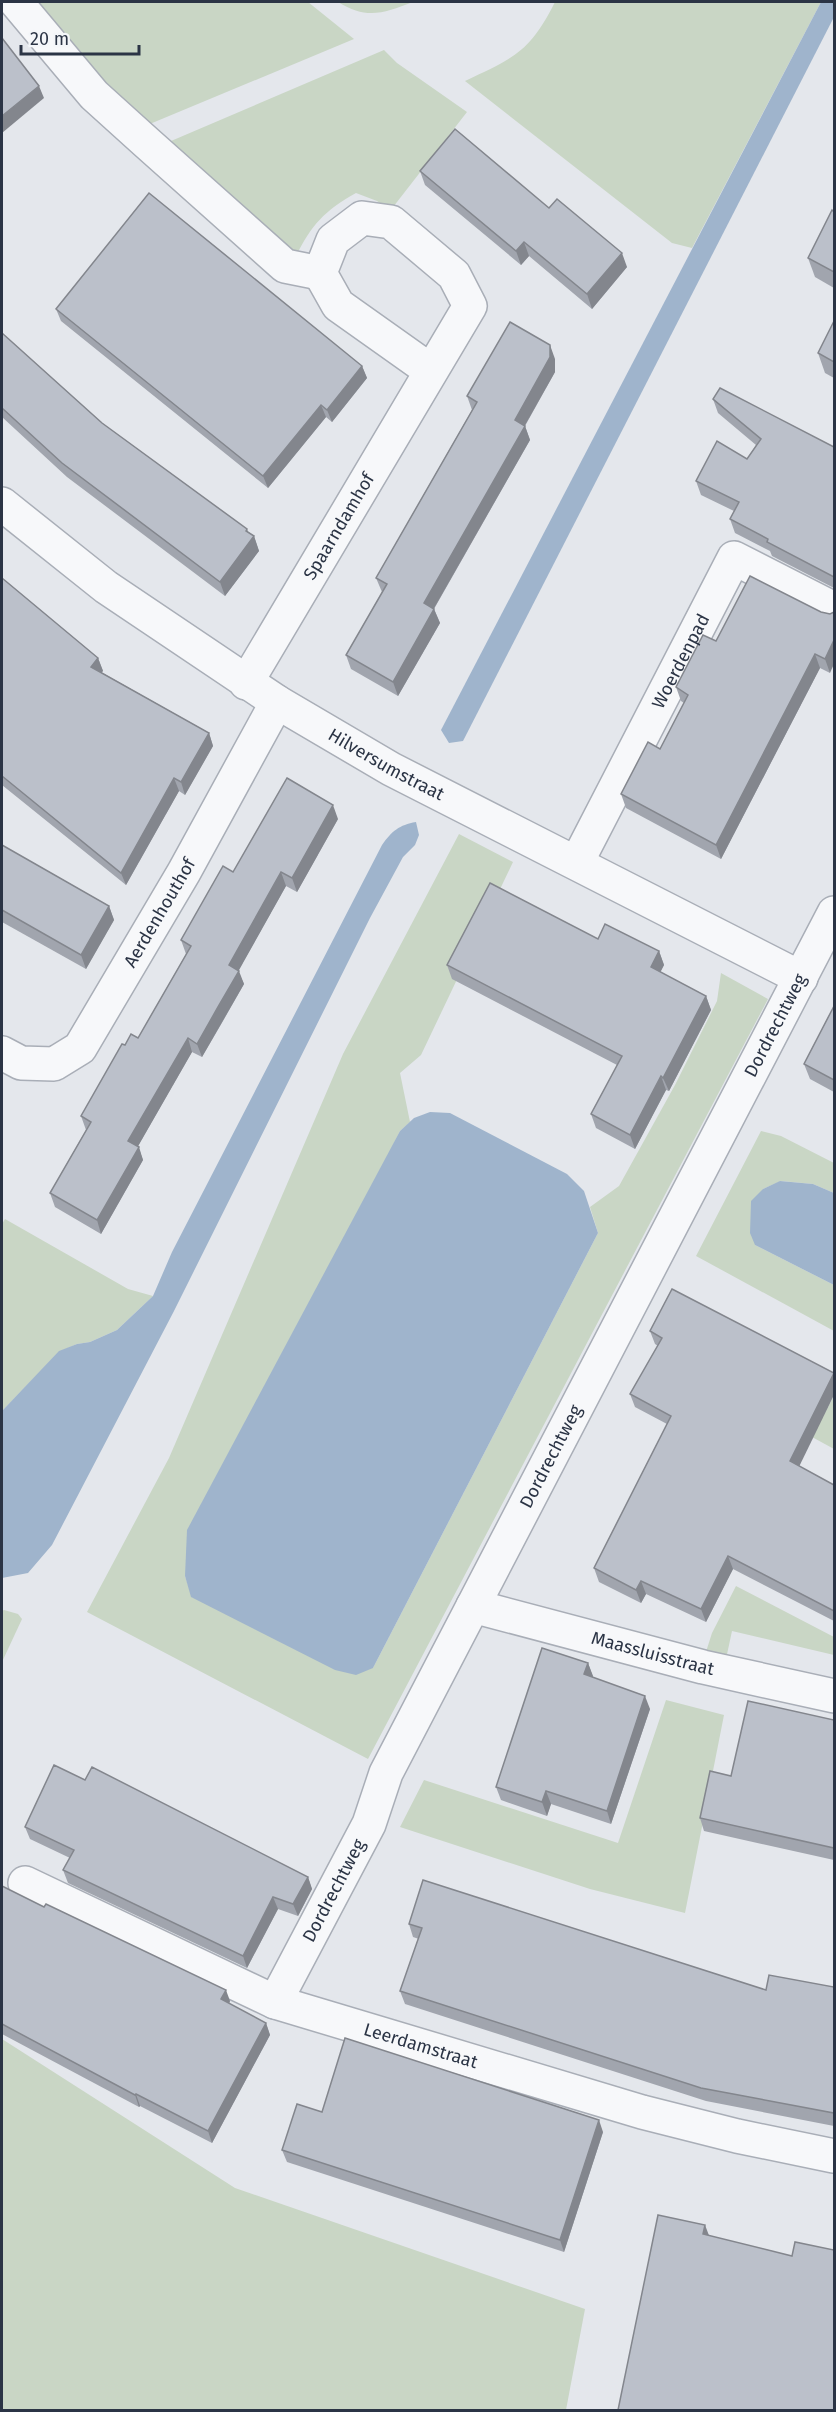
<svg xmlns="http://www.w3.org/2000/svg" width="836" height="2412" font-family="'Fira Sans',sans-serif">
  <rect width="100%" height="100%" fill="#e4e7ec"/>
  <!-- green -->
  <g fill="#c9d6c5">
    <polygon points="35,2 308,2 354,39 145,126 112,92"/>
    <path d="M338,2H413C384,13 367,20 338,2Z"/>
    <path d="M555,2H821L692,248L672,243L465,81C514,58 530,52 555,2Z"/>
    <path d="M384,50L397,63L467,112L390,211L377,201L356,193C322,212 310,227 293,262L164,144Z"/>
    <polygon points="459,834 513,862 421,1055 400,1073 410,1122 400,1131 185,1576 192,1597 373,1668 598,1233 590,1207 619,1186 675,1085 717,1001 721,973 768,999 368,1759 87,1612 169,1458 343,1054"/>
    <polygon points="761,1131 781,1136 834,1163 834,1193 813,1184 781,1181 763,1189 755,1245 834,1285 834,1331 696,1256"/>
    <polygon points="5,1219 128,1289 153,1296 117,1330 90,1342 77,1344 59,1352 2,1411 2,1224"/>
    <polygon points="834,1396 834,1449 812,1437"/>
    <polygon points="736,1586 834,1637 834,1655 732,1631 726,1659 705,1655 712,1633"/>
    <polygon points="4,1610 18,1614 22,1619 2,1662 2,1611"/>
    <polygon points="666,1700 724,1715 685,1913 590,1889 400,1827 424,1780 618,1843"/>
    <polygon points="2,2039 235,2188 585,2309 566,2410 2,2410"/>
  </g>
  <!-- water -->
  <g fill="#9fb4cc">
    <polygon points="821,2 834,2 834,17 463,741 449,743 441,730"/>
    <path d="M416,822L419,835L415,845L403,857L370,918L174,1311L52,1545L28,1573L2,1578V1411L59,1351L77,1344L90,1342L117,1330L153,1296L172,1252L382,845C392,831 399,825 416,822Z"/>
    <polygon points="430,1112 450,1113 567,1174 584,1191 598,1233 373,1668 356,1675 335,1670 191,1597 185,1576 187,1530 400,1131 414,1118"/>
    <polygon points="780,1181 813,1184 834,1193 834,1285 755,1245 750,1233 751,1201 763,1189"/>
  </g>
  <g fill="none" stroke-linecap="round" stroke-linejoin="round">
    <!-- pedestrian casing -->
    <g stroke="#a9aeb7" stroke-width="36">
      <polyline id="pedestrian" points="16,2 94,95 146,142 285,266 320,273"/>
    </g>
    <!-- minor casing -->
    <g stroke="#a9aeb7" stroke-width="36">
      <g id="minor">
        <path id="s1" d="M2,504L106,587L277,702L391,769L801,978"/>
        <path id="s2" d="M246,683L470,306L454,275L391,222L362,218L333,240L320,273L338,305L431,371"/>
        <path id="s3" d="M577,862L734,558L834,609"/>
        <path id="s4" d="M2,1053L21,1063L54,1064L80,1048L184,872L277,702"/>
        <path id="s5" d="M473,1606L703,1667L834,1696"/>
        <path id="s6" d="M25,1883L275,2002L642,2112L737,2136L834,2156"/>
        <path id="s7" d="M275,2002L369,1824L386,1773L834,913"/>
      </g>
    </g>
    <!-- pedestrian -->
    <use href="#pedestrian" stroke="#f7f8fa" stroke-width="33"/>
    <!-- minor -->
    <use href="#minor" stroke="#f7f8fa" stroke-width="33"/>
  </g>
  <!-- wall -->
  <g fill="#a1a5ae">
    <polygon points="420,171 549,208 627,267 592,309 529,256 521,265 425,185"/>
    <polygon points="834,212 834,288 815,277 808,258"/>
    <polygon points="56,309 362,366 367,378 332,422 326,417 268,488 61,321"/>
    <polygon points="834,321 834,378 825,373 818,353"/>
    <polygon points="2,333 102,423 254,536 259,551 225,596 67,477 2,417"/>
    <polygon points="555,359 555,372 525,426 530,440 434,609 440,623 398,696 351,669 346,655 382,592 376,578 472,410 467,396"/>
    <polygon points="713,399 834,447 834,588 772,556 770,551 735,533 730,519 734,511 701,495 696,481 747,459 756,445 718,413"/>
    <polygon points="2,578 98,658 103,671 101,672 209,733 213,746 185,795 179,791 126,885 2,785"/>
    <polygon points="821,612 830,614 830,673 820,668 721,859 626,808 621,794 660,749 684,703 681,701 676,687 716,641"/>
    <polygon points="338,819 297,892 286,886 238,971 244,984 223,1021 202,1057 192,1052 138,1146 143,1160 101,1234 55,1207 50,1193 86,1130 81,1116 125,1045 138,1038 186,954 181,940 233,872"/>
    <polygon points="2,845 109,906 114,920 86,969 2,922"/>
    <polygon points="598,939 659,951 664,965 660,972 706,996 711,1010 669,1091 666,1090 635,1149 596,1128 591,1114 617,1065 452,979 447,965"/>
    <polygon points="834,1006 834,1092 810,1079 804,1064"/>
    <polygon points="672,1289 799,1466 834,1485 834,1621 733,1569 706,1622 646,1594 641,1603 599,1582 594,1568 667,1424 635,1407 630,1394 658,1346 655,1344 650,1331"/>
    <polygon points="588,1663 593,1677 650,1709 611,1824 551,1804 547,1816 501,1800 496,1787"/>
    <polygon points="834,1720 834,1860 704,1831 700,1818 731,1776"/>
    <polygon points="85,1780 308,1877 312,1889 298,1916 278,1909 247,1968 68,1883 63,1870 70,1858 30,1839 25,1827"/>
    <polygon points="2,1886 230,2001 229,2004 266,2023 270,2035 212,2143 140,2106 139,2107 2,2034"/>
    <polygon points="409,1924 766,1990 834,1987 834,2126 706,2101 405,2004 400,1991 419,1939 413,1937"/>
    <polygon points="322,2112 603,2132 564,2252 287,2162 282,2150"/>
  </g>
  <!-- shaded-wall -->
  <g fill="#83868d">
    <polygon points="39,86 44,98 2,133 2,116"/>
    <polygon points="524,242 529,256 521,265 516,251"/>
    <polygon points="622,253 627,267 592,309 587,294"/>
    <polygon points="550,345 555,359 555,372 520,434 515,420"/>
    <polygon points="362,366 367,378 332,422 327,410"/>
    <polygon points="321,405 326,417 268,488 263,476"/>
    <polygon points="525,426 530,440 429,617 424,603"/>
    <polygon points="247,529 251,540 254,536 259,551 225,596 220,582"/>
    <polygon points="434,609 440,623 398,696 393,682"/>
    <polygon points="834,640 834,664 830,673 825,659"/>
    <polygon points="815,654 820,668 721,859 716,845"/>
    <polygon points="98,658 103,671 96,679 91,667"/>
    <polygon points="209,733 213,746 185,795 181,782"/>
    <polygon points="174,778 179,791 126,885 121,873"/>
    <polygon points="333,805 338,819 297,892 292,878"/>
    <polygon points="281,872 286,886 234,979 229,965"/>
    <polygon points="109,906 114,920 86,969 81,955"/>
    <polygon points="659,951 664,965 656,981 651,967"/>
    <polygon points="239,971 244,984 202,1057 197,1044"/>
    <polygon points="706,996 711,1010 669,1091 663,1078"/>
    <polygon points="188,1038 192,1052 133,1155 128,1141"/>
    <polygon points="661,1076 666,1090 635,1149 630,1135"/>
    <polygon points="139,1147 143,1160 101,1234 97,1220"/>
    <polygon points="834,1373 834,1395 795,1475 790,1461"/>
    <polygon points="728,1556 733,1569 706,1622 701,1609"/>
    <polygon points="641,1581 646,1594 641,1603 636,1590"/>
    <polygon points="588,1663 593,1676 589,1687 584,1674"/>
    <polygon points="645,1696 650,1709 611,1824 607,1811"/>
    <polygon points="546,1791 551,1804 547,1816 542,1802"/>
    <polygon points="308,1877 312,1889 298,1916 293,1904"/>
    <polygon points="273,1897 278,1909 247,1968 243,1956"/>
    <polygon points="226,1990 230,2001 225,2011 221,1999"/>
    <polygon points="266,2023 270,2035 212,2143 208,2131"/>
    <polygon points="136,2094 140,2106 139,2107 135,2095"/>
    <polygon points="599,2120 603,2132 564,2252 560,2240"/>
    <polygon points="705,2225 710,2238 703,2234"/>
  </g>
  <!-- building -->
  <g fill="#bbc0ca" stroke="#83868d" stroke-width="1.5">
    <polygon points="2,38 39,86 2,116"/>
    <polygon points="455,129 549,208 557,199 622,253 587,294 524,242 516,251 420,171"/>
    <polygon points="149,193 362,366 327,410 321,405 263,476 56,309"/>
    <polygon points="832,210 834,212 834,272 808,258"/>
    <polygon points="834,321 834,362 818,353"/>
    <polygon points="510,322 550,345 550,357 515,420 525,426 424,603 434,609 393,682 346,655 387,584 376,578 477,402 467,396"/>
    <polygon points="2,333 102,423 247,529 246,531 254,536 220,582 62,463 2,408"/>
    <polygon points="720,388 834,447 834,577 767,542 768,539 730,519 739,502 696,481 717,441 747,459 761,439 713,399"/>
    <polygon points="750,576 821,612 830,614 834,612 834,640 825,659 815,654 716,845 621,794 648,742 660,749 688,695 676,687 703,635 716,641"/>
    <polygon points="2,578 98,658 91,667 209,733 181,782 174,778 121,873 2,776"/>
    <polygon points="287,778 333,805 292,878 281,872 229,965 239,971 218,1007 197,1044 188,1038 128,1141 139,1147 97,1220 50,1193 91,1122 81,1116 122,1044 125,1045 131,1034 138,1038 191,946 181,940 223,866 233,872"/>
    <polygon points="2,845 109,906 81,955 2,910"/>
    <polygon points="490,883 598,939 605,924 659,951 651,967 706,996 663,1078 661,1076 630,1135 591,1114 622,1056 447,965"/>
    <polygon points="834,1006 834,1080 804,1064"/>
    <polygon points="672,1289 834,1373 790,1461 834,1485 834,1611 728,1556 701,1609 641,1581 636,1590 594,1568 671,1416 630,1394 662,1338 650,1331"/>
    <polygon points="542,1648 588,1663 584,1674 645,1696 607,1811 546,1791 542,1802 496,1787"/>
    <polygon points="748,1701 834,1720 834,1848 700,1818 710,1771 731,1776"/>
    <polygon points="54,1765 85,1780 92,1767 308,1877 293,1904 273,1897 243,1956 63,1870 74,1850 25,1827"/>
    <polygon points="423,1880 766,1990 769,1975 834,1987 834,2113 701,2088 400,1991 422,1928 409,1924"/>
    <polygon points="2,1886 44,1907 46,1904 226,1990 221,1999 266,2023 208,2131 136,2094 135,2095 2,2024"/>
    <polygon points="345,2038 599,2120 560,2240 282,2150 297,2104 322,2112"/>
    <polygon points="658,2215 705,2225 703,2234 792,2256 795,2242 834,2250 834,2410 618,2410"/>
  </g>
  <g text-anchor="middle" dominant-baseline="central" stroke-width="4.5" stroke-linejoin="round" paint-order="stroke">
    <!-- street labels -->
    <g font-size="18" fill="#2b3445" stroke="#f4f6f9">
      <text stroke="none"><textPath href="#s2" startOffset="182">Spaarndamhof</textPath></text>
      <text stroke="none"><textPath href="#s3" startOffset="226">Woerdenpad</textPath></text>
      <text stroke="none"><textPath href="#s1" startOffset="465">Hilversumstraat</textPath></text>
      <text stroke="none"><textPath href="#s4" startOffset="242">Aerdenhouthof</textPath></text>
      <text stroke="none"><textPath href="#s7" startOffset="1098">Dordrechtweg</textPath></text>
      <text stroke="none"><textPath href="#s7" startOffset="612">Dordrechtweg</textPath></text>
      <text stroke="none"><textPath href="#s5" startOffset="186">Maassluisstraat</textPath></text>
      <text stroke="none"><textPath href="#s7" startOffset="126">Dordrechtweg</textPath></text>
      <text stroke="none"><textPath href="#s6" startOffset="429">Leerdamstraat</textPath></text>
    </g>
  </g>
  <!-- border -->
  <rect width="836" height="2412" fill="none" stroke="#2b3445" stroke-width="6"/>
  <!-- scale -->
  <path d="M21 45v9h118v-9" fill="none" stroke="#2b3445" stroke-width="3"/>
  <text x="30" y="45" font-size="18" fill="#2b3445" stroke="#f4f6f9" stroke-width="4.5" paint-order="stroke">20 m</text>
</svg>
